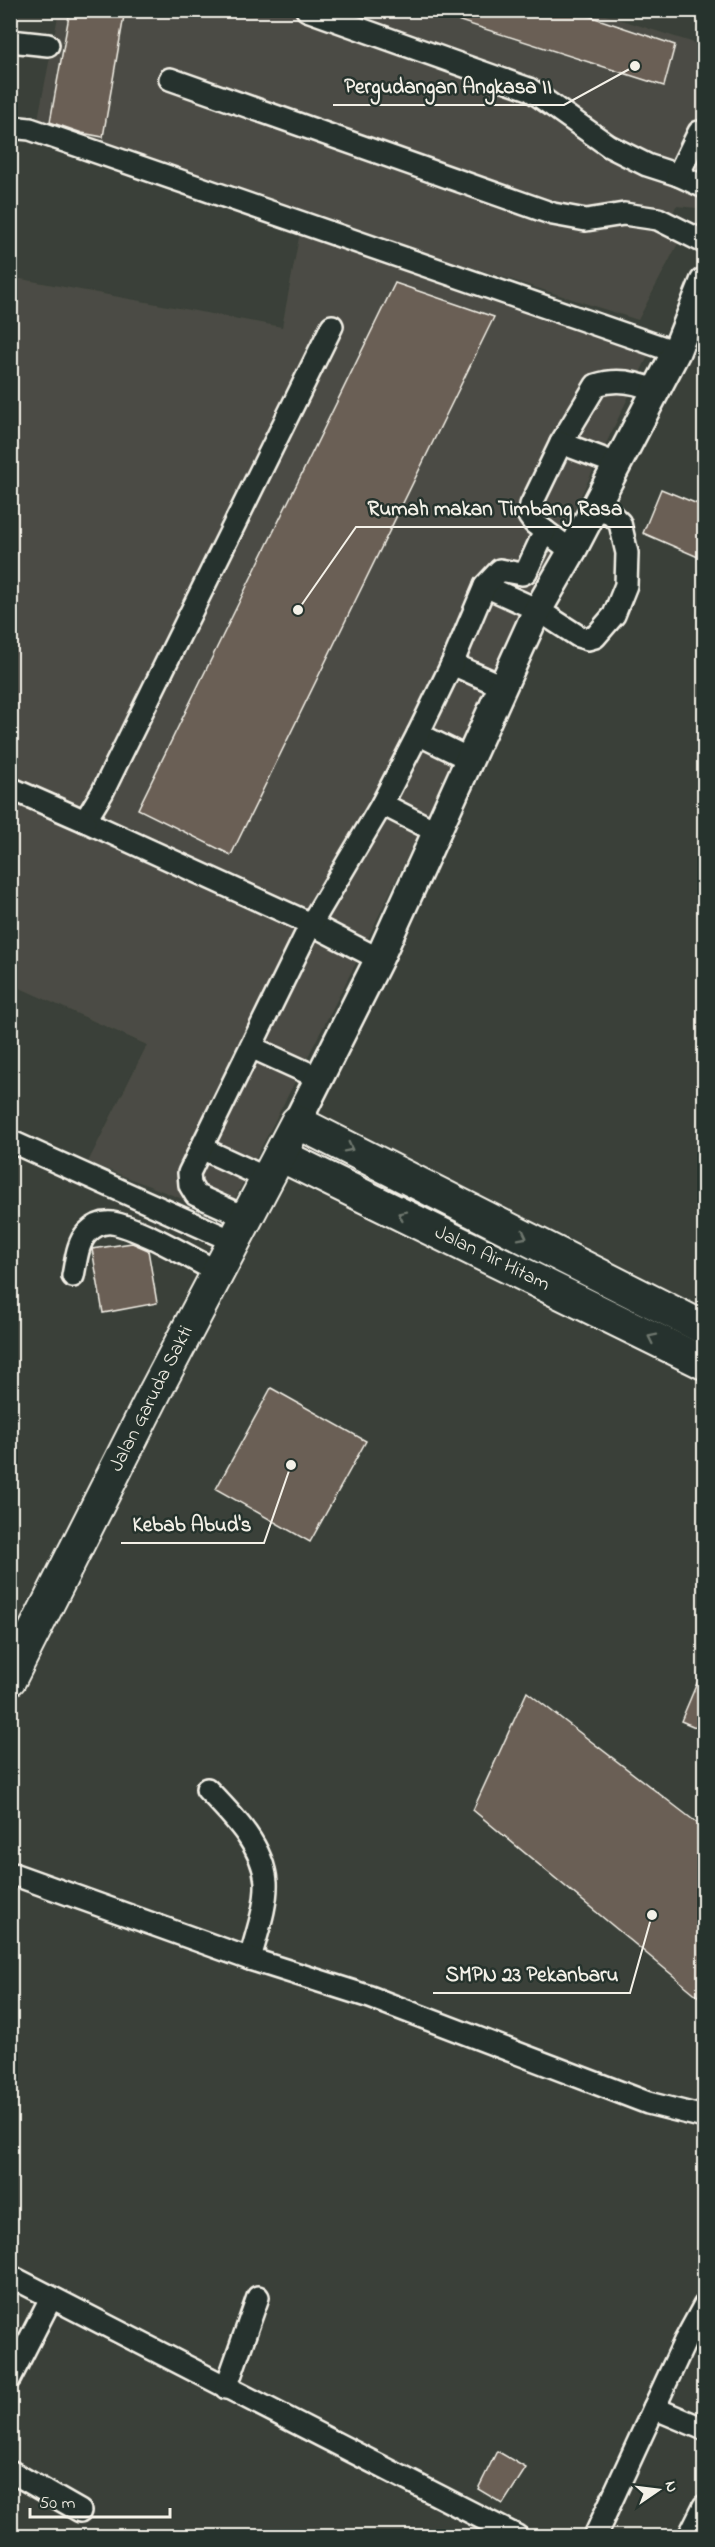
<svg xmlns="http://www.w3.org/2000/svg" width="715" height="2547" font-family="'Indie Flower',sans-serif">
  <rect width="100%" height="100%" fill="#3a4039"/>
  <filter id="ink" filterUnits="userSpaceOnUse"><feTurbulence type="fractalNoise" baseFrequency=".0167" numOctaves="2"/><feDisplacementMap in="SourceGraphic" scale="12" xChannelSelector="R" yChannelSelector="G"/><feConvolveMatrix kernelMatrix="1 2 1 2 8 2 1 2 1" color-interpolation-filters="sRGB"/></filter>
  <g filter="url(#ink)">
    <!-- built -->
    <g fill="#4b4c44">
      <polygon points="59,11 593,11 704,46 704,193 697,208 676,206 670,220 685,230 638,320 36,129"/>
      <polygon points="300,232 652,348 357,961 226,1216 88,1162 147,1045 11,984 10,277 282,327"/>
    </g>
    <!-- building -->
    <g fill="#6a5e54" stroke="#f4f1e8" stroke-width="1.5">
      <polygon points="70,10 125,10 103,137 82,133 50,122"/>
      <polygon points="438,10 571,10 675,45 664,86 438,14"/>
      <polygon points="395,283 494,317 231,855 138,809"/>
      <polygon points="661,489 705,507 705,541 698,557 643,533"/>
      <polygon points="132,1243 148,1250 157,1303 103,1313 92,1249"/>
      <polygon points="271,1388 366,1441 310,1542 216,1489"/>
      <polygon points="705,1664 705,1731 681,1721"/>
      <polygon points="527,1692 705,1829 705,2002 473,1810"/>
      <polygon points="497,2451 526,2468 503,2504 478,2489"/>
    </g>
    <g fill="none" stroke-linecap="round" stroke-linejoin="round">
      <!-- minor casing -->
      <g stroke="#f4f1e8" stroke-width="26">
        <g id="minor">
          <polyline points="307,10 529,89 609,146 647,165 678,175 704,187"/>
          <polyline points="10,41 48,45"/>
          <polyline points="170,79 553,214 586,220 624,214 658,219 704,242"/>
          <polyline points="10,127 30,129 676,352"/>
          <polyline points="678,175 699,132"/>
          <polyline points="332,326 102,793 85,821 311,924 379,959"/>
          <path d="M561,443L596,385C616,378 636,382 654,390"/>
          <polyline points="572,551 534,523 529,516 531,505 561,443 617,464"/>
          <polyline points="485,586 538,610 578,636 588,639 595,637 614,615 626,585 627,553 620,523 598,502"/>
          <polyline points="452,664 504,687"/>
          <polyline points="418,734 471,760"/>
          <polyline points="10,788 85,821"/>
          <polyline points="382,804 437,832"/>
          <polyline points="251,1047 319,1078"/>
          <polyline points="10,1141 235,1242"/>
          <polyline points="201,1148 268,1179"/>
          <polyline points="247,1218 196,1195 190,1185 189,1173 311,924 382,804 418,734 452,664 485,586 500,570 522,574 526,572 545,531"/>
          <path d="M73,1276C76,1262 77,1243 87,1233C94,1226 103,1222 112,1223C139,1227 192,1259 218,1272"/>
          <path d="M207,1789C231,1814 263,1845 266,1882C267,1907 256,1935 250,1959"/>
          <polyline points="10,1873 250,1959 370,1997 648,2103 704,2117"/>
          <polyline points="10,2276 517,2536"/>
          <polyline points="10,2378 51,2298"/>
          <polyline points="226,2388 258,2297"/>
          <polyline points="654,2408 704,2429"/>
          <polyline points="10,2471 80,2511"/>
          <polyline points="595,2536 685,2341 704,2306"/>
          <polyline points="689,2536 704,2506"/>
        </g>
      </g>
      <!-- major casing -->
      <g stroke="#f4f1e8" stroke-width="32">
        <polyline id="major" points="297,1122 379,959 535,615 572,551 676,352 704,282"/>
      </g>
      <!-- highway casing -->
      <g stroke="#f4f1e8" stroke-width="36">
        <g id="highway">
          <polyline points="280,1155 704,1363"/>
          <polyline points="10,1679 155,1392 297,1122 704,1328"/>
        </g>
      </g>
      <!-- minor -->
      <use href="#minor" stroke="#26332d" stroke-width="21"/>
      <!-- major -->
      <use href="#major" stroke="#26332d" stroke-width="27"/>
      <!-- highway -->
      <use href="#highway" stroke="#26332d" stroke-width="32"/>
    </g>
    <!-- one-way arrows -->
    <defs><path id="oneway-chevron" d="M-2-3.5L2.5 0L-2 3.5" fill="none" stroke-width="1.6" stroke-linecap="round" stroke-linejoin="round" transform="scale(1.5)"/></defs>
    <g stroke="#6e766e">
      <use href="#oneway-chevron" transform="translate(349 1148) rotate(27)"/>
      <use href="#oneway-chevron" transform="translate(402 1215) rotate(-154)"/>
      <use href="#oneway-chevron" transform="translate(523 1236) rotate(27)"/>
      <use href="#oneway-chevron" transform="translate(652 1338) rotate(-154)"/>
    </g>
  </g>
  <g text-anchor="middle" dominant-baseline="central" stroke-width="5" stroke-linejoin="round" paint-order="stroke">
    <!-- street labels -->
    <g font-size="20" fill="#f4f1e8" stroke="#26332d">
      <text transform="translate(492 1259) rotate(26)">Jalan Air Hitam</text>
      <text transform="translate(152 1399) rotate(-63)">Jalan Garuda Sakti</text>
    </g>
  </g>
  <!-- callouts -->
  <path fill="none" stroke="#f4f1e8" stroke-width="2" d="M635 66L564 105H333M298 610L356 527H635M291 1465L264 1543H121M652 1915L630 1993H433"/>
  <g fill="#f4f1e8" stroke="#26332d" stroke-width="2">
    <circle cx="635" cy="66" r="6"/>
    <circle cx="298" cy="610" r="6"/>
    <circle cx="291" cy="1465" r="6"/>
    <circle cx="652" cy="1915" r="6"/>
  </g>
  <g font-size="21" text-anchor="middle" font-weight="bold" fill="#f4f1e8" stroke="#26332d" stroke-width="5" stroke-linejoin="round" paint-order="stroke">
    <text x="448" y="93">Pergudangan Angkasa II</text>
    <text x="495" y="515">Rumah makan Timbang Rasa</text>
    <text x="192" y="1531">Kebab Abud's</text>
    <text x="532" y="1981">SMPN 23 Pekanbaru</text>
  </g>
  <!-- margin -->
  <rect width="715" height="2547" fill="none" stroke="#26332d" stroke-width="36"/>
  <rect x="18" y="18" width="679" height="2511" fill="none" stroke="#f4f1e8" stroke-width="2" filter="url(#ink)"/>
  <!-- north arrow -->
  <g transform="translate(658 2490) rotate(76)" stroke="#26332d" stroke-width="4.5" paint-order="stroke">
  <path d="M0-4.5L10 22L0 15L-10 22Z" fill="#f4f1e8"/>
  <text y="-9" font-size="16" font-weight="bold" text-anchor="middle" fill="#f4f1e8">N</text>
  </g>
  <!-- scale -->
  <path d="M30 2508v9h140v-9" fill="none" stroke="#f4f1e8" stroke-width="3"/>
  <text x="39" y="2508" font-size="18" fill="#f4f1e8" stroke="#26332d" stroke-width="4.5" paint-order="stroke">50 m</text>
</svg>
